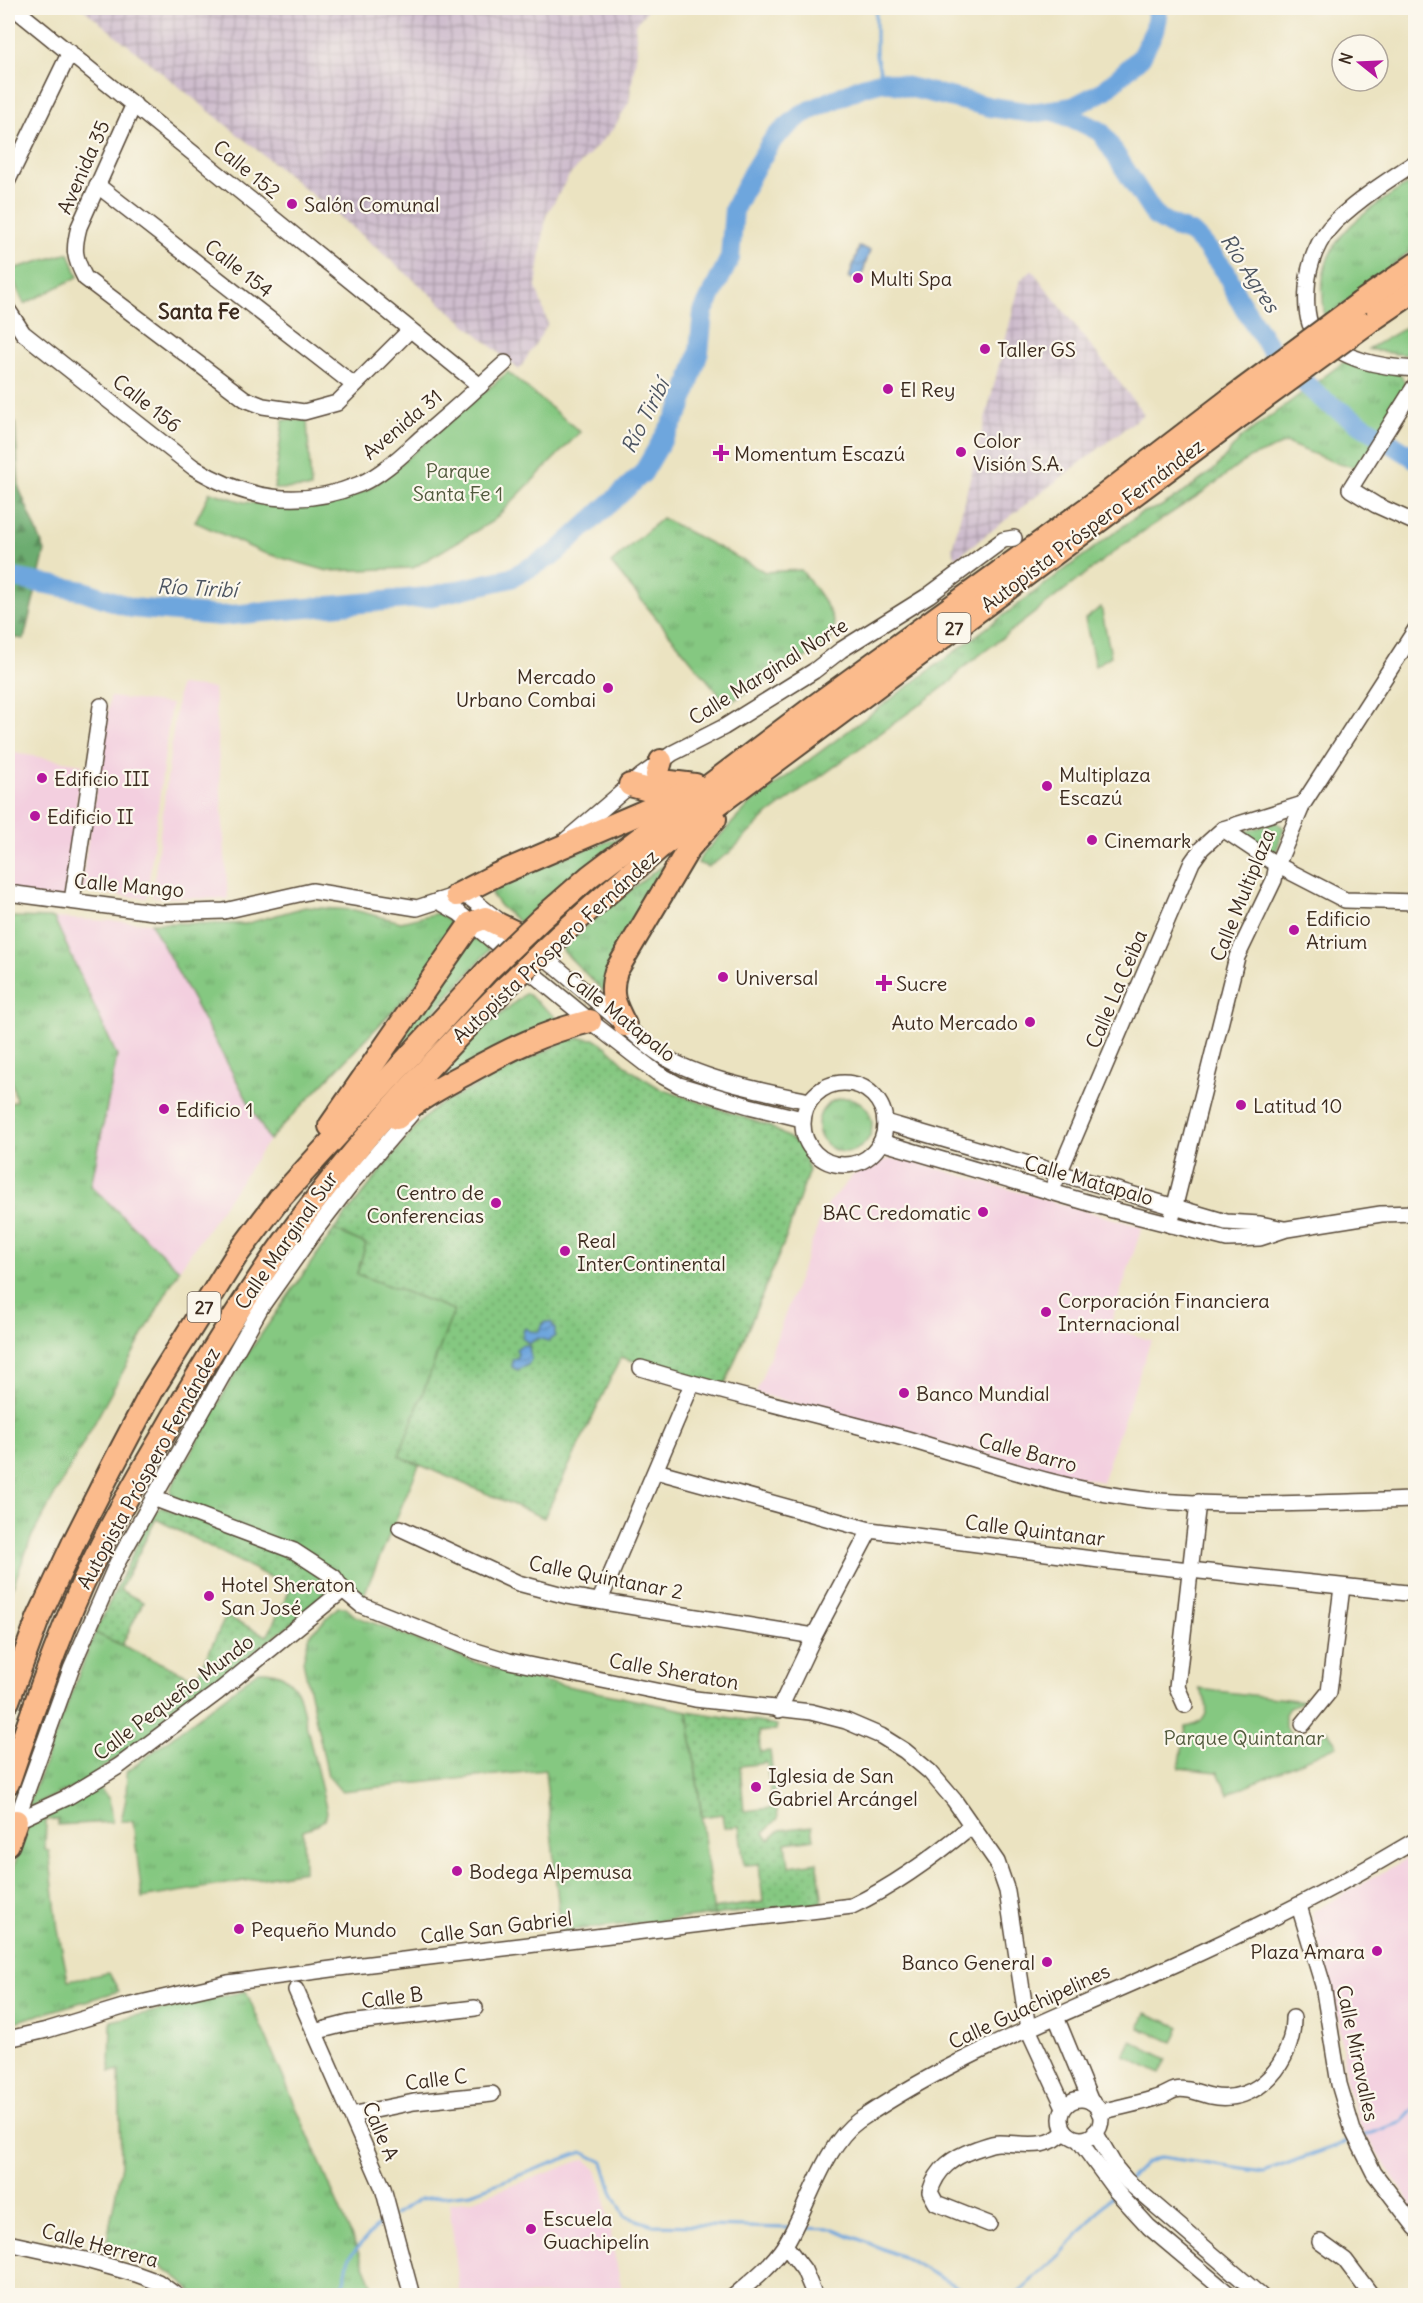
<svg xmlns="http://www.w3.org/2000/svg" width="1423" height="2303" font-family="Delius,sans-serif">
  <defs>
    <pattern id="industrial-grid" width="8" height="8" patternUnits="userSpaceOnUse" patternTransform="scale(1.5)"><rect width="8" height="8" fill="#cfbdce"/><path d="M0 4h8M4 0v8" fill="none" stroke="#a99aa7"/></pattern>
    <pattern id="grass-tufts" width="24" height="20" patternUnits="userSpaceOnUse" patternTransform="scale(1.5)"><rect width="24" height="20" fill="#85c881"/><path d="M3 7l-1-3M5 7V3M7 7l1-3M15 17l-1-3M17 17v-4M19 17l1-3" fill="none" stroke="#6ea369"/></pattern>
    <pattern id="forest-firs" width="22" height="20" patternUnits="userSpaceOnUse" patternTransform="scale(1.5)"><rect width="22" height="20" fill="#6cac6f"/><path d="M5 1l3.5 6h-7zM16 11l3.5 6h-7z" fill="#5a8c5b"/></pattern>
    <pattern id="garden-dots" width="8" height="8" patternUnits="userSpaceOnUse" patternTransform="scale(1.5)"><rect width="8" height="8" fill="#85c881"/><path d="M2 2h.1M6 6h.1" fill="none" stroke="#6ea369" stroke-width="1.8" stroke-linecap="round"/></pattern>
    <pattern id="water-waves" width="16" height="10" patternUnits="userSpaceOnUse" patternTransform="scale(1.5)"><rect width="16" height="10" fill="#6ea6dd"/><path d="M0 5q4-4 8 0t8 0" fill="none" stroke="#5c87b3"/></pattern>
  </defs>
  <rect width="100%" height="100%" fill="#fbf7ec"/>
  <filter id="ink" filterUnits="userSpaceOnUse"><feTurbulence type="fractalNoise" baseFrequency=".0167" numOctaves="2"/><feDisplacementMap in="SourceGraphic" scale="12" xChannelSelector="R" yChannelSelector="G"/><feConvolveMatrix kernelMatrix="1 2 1 2 8 2 1 2 1" color-interpolation-filters="sRGB"/></filter>
  <filter id="wash" filterUnits="userSpaceOnUse"><feTurbulence type="fractalNoise" baseFrequency=".008" numOctaves="4" result="noise"/><feDisplacementMap in="SourceGraphic" scale="24" xChannelSelector="R" yChannelSelector="G"/><feGaussianBlur stdDeviation="1.35" result="paint"/><feColorMatrix in="noise" values="0 0 0 0 0 0 0 0 0 0 0 0 0 0 0 0 0 1.4 0 .05"/><feComposite in="paint" operator="in"/></filter>
  <g filter="url(#wash)">
    <rect width="100%" height="100%" fill="#ebe3c1"/>
    <!-- built -->
    <g fill="#f3cfdf">
      <polygon points="179,685 214,688 228,899 152,897"/>
      <polygon points="110,697 171,704 147,898 80,892"/>
      <polygon points="14,753 82,764 64,900 8,893 8,799"/>
      <polygon points="54,918 151,923 269,1140 179,1270 91,1186 117,1056"/>
      <polygon points="891,1159 911,1161 1142,1227 1109,1328 1151,1340 1102,1482 997,1458 756,1393 822,1215 830,1202 853,1175 874,1164"/>
      <polygon points="1415,1854 1415,2211 1360,2126 1346,2080 1339,2019 1312,1912"/>
      <polygon points="585,2159 597,2170 604,2189 611,2238 623,2295 460,2295 449,2203 473,2200"/>
    </g>
    <!-- industrial -->
    <g fill="url(#industrial-grid)">
      <polygon points="82,8 649,8 635,25 637,50 629,102 614,128 569,176 546,216 536,287 548,324 519,370 353,228"/>
      <polygon points="1032,270 1144,414 956,558 952,549 1021,279"/>
    </g>
    <!-- grass -->
    <g fill="url(#grass-tufts)" stroke="#607950" stroke-width="1.5">
      <path d="M1415,179V247L1325,320C1324,306 1321,291 1323,278C1329,229 1379,203 1415,179Z"/>
      <polygon points="1415,322 1415,355 1396,354 1368,349"/>
      <polygon points="1352,360 1400,374 1406,385 1403,395 1360,468 1339,464 1286,443 1249,458 1199,495 1127,542 959,671 952,681 765,817 729,853 708,867 698,863 702,855 750,804 1141,513 1160,507 1183,493 1216,468 1241,438 1344,362"/>
      <path d="M662,518L765,572L801,570C811,583 839,616 834,633C833,637 828,642 826,645L727,704L611,563Z"/>
      <path d="M621,838L519,922L500,906L491,894C498,880 600,843 621,838Z"/>
      <polygon points="670,862 603,991 562,950 568,941 653,872"/>
      <polygon points="305,907 354,910 401,922 438,913 451,922 445,946 410,993 269,1140 151,923 245,924"/>
      <polygon points="8,917 54,918 117,1056 91,1186 179,1270 32,1536 8,1599 8,1104 16,1101 8,1063"/>
      <polygon points="470,937 481,942 489,950 427,1020 372,1077"/>
      <polygon points="526,993 558,1019 430,1086 475,1036"/>
      <circle cx="845" cy="1125" r="27"/>
      <polygon points="334,1230 366,1244 357,1274 454,1310 399,1456 419,1465 363,1597 333,1571 173,1499 170,1494 171,1488 240,1365"/>
      <polygon points="338,1607 345,1607 355,1616 480,1664 519,1676 688,1711 714,1915 561,1931 545,1770 341,1791 328,1776 303,1661 309,1636"/>
      <polygon points="95,1633 211,1686 150,1734 79,1785 27,1808"/>
      <path d="M258,1671C279,1670 289,1677 299,1694L327,1812L325,1819L317,1825L303,1830L304,1871L142,1898L133,1821H121L126,1799L127,1772Z"/>
      <polygon points="96,1784 109,1799 112,1822 58,1825 58,1819 46,1820 45,1850 49,1851 58,1930 68,1980 109,1973 119,1991 8,2024 8,1882 31,1819"/>
      <path d="M246,1991L377,2295H194C176,2266 136,2258 106,2246L121,2165L119,2070L110,2072L111,2021Z"/>
    </g>
    <!-- forest -->
    <polygon fill="url(#forest-firs)" stroke="#546b46" stroke-width="1.5" points="8,419 15,422 19,488 45,551 24,639 8,637"/>
    <!-- park -->
    <g fill="#85c881" stroke="#607950" stroke-width="1.5">
      <polygon points="69,253 78,277 24,304 9,270"/>
      <polygon points="508,372 580,432 493,521 413,568 328,571 261,552 195,522 210,492 244,502 288,507 339,503 374,486"/>
      <polygon points="283,420 307,420 311,488 274,489"/>
      <polygon points="1101,607 1111,656 1095,666 1085,619"/>
      <polygon points="1276,822 1284,828 1276,852 1271,854 1244,838 1244,832"/>
      <path d="M1199,1689L1304,1701L1290,1707L1285,1713V1727C1297,1743 1314,1739 1328,1730L1337,1746L1228,1794L1218,1772L1179,1768L1186,1727C1209,1723 1212,1707 1199,1689Z"/>
      <polygon points="1146,2013 1180,2027 1173,2042 1139,2028"/>
      <polygon points="1131,2041 1167,2059 1160,2074 1124,2056"/>
    </g>
    <!-- garden -->
    <g fill="url(#garden-dots)" stroke="#607950" stroke-width="1.5" fill-rule="evenodd">
      <polygon points="580,1038 595,1039 607,1047 632,1071 661,1089 769,1126 801,1145 809,1170 786,1238 723,1389 621,1357 544,1518 399,1456 454,1310 357,1274 366,1244 334,1230 419,1123 437,1106 567,1040"/>
      <polygon points="161,1507 283,1551 331,1583 330,1594 211,1686 196,1679 226,1616 267,1636 291,1588 156,1519 120,1590 143,1602 122,1645 95,1633 148,1522 155,1512"/>
      <path d="M688,1711L777,1725L776,1730L759,1732L760,1752L770,1751L778,1818L764,1833L769,1840L780,1830L812,1826L814,1839L786,1843L789,1866L817,1862L823,1903L714,1915L713,1909L763,1902L759,1864L744,1865L739,1826L724,1828L722,1814L702,1817ZM767,1763L772,1808L744,1811L740,1766Z"/>
    </g>
    <!-- water -->
    <g fill="url(#water-waves)" stroke="#54687e" stroke-width="1.5">
      <polygon points="859,247 870,250 860,281 849,278"/>
      <polygon points="544,1322 551,1322 555,1328 555,1336 548,1341 538,1338 529,1344 522,1337 524,1329 526,1328 530,1331 539,1332"/>
      <polygon points="522,1345 529,1346 531,1359 528,1365 517,1370 512,1367 512,1359 517,1358 518,1353 516,1349"/>
    </g>
    <g fill="none" stroke-linecap="round" stroke-linejoin="round">
      <!-- stream -->
      <g stroke="#6ea6dd" stroke-width="3">
        <polyline points="876,8 876,56 883,81"/>
        <polyline points="1361,2137 1402,2122 1416,2106"/>
        <polyline points="1130,2178 1145,2163 1161,2157 1264,2172 1352,2140"/>
        <polyline points="394,2215 420,2199 471,2193 582,2152 603,2162 612,2191 625,2216 652,2225 789,2228"/>
        <polyline points="799,2228 834,2229 905,2258 973,2296"/>
        <polyline points="341,2296 349,2257 378,2225 386,2220"/>
        <polyline points="1014,2296 1061,2254 1112,2195"/>
      </g>
      <!-- river -->
      <g stroke="#6ea6dd" stroke-width="20">
        <polyline points="1054,111 1081,122 1101,132 1155,216 1174,227 1192,233 1206,247 1226,272 1238,298 1271,350 1291,371 1326,402 1416,459"/>
        <polyline points="8,577 84,591 132,608 220,616 428,597 511,578 556,553 643,473 681,408 699,352 703,312 730,258 734,209 752,173 774,138 802,114 862,87 883,81 991,107 1032,113 1073,107 1105,90 1141,57 1155,29 1158,8"/>
      </g>
    </g>
  </g>
  <g filter="url(#ink)">
    <g fill="none" stroke-linecap="round" stroke-linejoin="round">
      <!-- minor casing -->
      <g stroke="#554636" stroke-width="18">
        <g id="minor">
          <polyline points="14,8 480,386"/>
          <path d="M134,104L79,227C73,250 74,257 85,278L245,399L263,406L304,412L337,403L410,330"/>
          <path d="M1416,162C1388,180 1359,199 1335,222C1318,239 1308,264 1307,288C1306,301 1306,312 1310,324C1312,329 1316,332 1319,335C1344,361 1380,367 1416,369"/>
          <polyline points="8,180 70,52"/>
          <polyline points="97,185 354,385"/>
          <path d="M8,310L23,333L193,467C246,500 300,509 360,484C383,474 403,454 422,437C450,413 478,388 505,363"/>
          <polyline points="1416,384 1350,489 1376,505 1416,523"/>
          <polyline points="1223,829 1277,865 1345,900 1416,902"/>
          <polyline points="566,840 641,776 673,753 724,727 814,671 841,650 929,595 1003,540 1014,538"/>
          <polyline points="8,893 161,913 224,911 312,891 417,908 457,895 470,898 497,919"/>
          <polyline points="72,901 101,706"/>
          <polyline points="438,901 459,913 590,1021 657,1073 679,1085 749,1106 802,1119"/>
          <path d="M535,949C564,974 593,998 622,1023C635,1034 646,1046 661,1055C702,1080 762,1091 809,1101"/>
          <circle cx="844" cy="1124" r="41"/>
          <polyline points="885,1122 1226,1222 1260,1224 1284,1229"/>
          <polyline points="881,1142 1113,1210 1227,1239 1260,1238 1287,1229 1381,1214 1416,1213"/>
          <polyline points="1051,1192 1192,862 1202,848 1223,829 1303,804"/>
          <polyline points="1170,1225 1237,957 1274,880 1277,865 1303,804 1416,629"/>
          <path d="M641,1368C727,1395 814,1413 900,1437C981,1460 1063,1491 1147,1500C1236,1508 1327,1502 1416,1500"/>
          <polyline points="656,1471 870,1530 1115,1562 1416,1594"/>
          <polyline points="153,1498 294,1551 334,1577 343,1590 361,1605 476,1651 509,1661 695,1699 811,1712 846,1721 881,1736 905,1751 930,1772 954,1800 997,1862 1007,1891 1028,2029 1064,2107"/>
          <polyline points="400,1528 518,1583 567,1596 814,1636"/>
          <polyline points="600,1600 692,1384"/>
          <polyline points="1185,1705 1177,1687 1198,1502"/>
          <polyline points="779,1710 814,1636 870,1530"/>
          <polyline points="1303,1724 1329,1692 1342,1587"/>
          <polyline points="16,1821 71,1669 117,1563 261,1307 314,1232 354,1180 411,1114"/>
          <polyline points="16,1821 66,1798 119,1766 218,1692 343,1590"/>
          <polyline points="1299,1906 1323,1985 1339,2084 1353,2131 1374,2173 1416,2228"/>
          <polyline points="296,1990 383,2188 412,2296"/>
          <polyline points="1056,2017 1091,2102"/>
          <polyline points="314,2032 349,2023 475,2008"/>
          <path d="M8,2039L47,2030L123,2007L228,1983L354,1966L852,1906C896,1885 934,1857 971,1826"/>
          <circle cx="1081" cy="2119" r="20"/>
          <path d="M1099,2112C1120,2107 1142,2103 1162,2096C1167,2094 1171,2091 1175,2090C1188,2087 1200,2094 1211,2096C1258,2106 1294,2061 1293,2018"/>
          <polyline points="351,2115 414,2102 492,2094"/>
          <polyline points="1095,2132 1116,2168 1127,2181 1261,2296"/>
          <polyline points="1078,2139 1116,2191 1149,2227 1231,2296"/>
          <path d="M989,2224L936,2203L930,2192C937,2168 953,2157 976,2149C983,2147 991,2143 999,2143C1022,2143 1048,2151 1065,2131"/>
          <polyline points="1320,2242 1345,2260 1372,2296"/>
          <polyline points="8,2243 86,2260 136,2274 158,2282 177,2296"/>
          <polyline points="785,2245 804,2270 815,2296"/>
          <path d="M734,2296C752,2281 772,2265 785,2245C807,2210 824,2145 858,2121C957,2053 1070,2012 1178,1963C1260,1926 1339,1886 1416,1840"/>
        </g>
      </g>
      <!-- highway casing -->
      <g stroke="#554636" stroke-width="26">
        <g id="highway">
          <polyline points="1360,303 1416,264"/>
          <polyline points="1366,324 1416,290"/>
          <polyline points="661,761 657,775 662,781 695,785"/>
          <polyline points="630,785 675,797"/>
          <polyline points="457,895 496,875 664,803 683,793"/>
          <polyline points="541,919 590,876 812,708 1088,508 1229,400"/>
          <polyline points="559,936 659,848 1241,415"/>
          <path d="M625,1025C614,1004 609,994 616,971L689,848L715,819"/>
          <path d="M397,1118C418,1099 442,1087 467,1073C510,1049 542,1033 590,1021"/>
          <polyline points="330,1126 471,923 485,918 516,933"/>
          <polyline points="8,1701 38,1619 74,1542 111,1469 153,1389 236,1256 279,1199 487,971"/>
          <path d="M8,1783C31,1716 54,1648 83,1583C106,1533 134,1484 162,1437C197,1375 234,1314 275,1255C342,1159 422,1072 504,989"/>
          <polyline points="8,1844 16,1821"/>
        </g>
      </g>
      <!-- minor -->
      <use href="#minor" stroke="#fff" stroke-width="15"/>
      <!-- highway -->
      <use href="#highway" stroke="#fbbb8c" stroke-width="22"/>
      <!-- highway-bridge casing -->
      <g stroke="#554636" stroke-width="26" stroke-linecap="butt">
        <g id="highway-bridge">
          <polyline points="1229,400 1360,303"/>
          <polyline points="1241,415 1366,324"/>
          <polyline points="487,971 541,919"/>
          <polyline points="504,989 559,936"/>
        </g>
      </g>
      <!-- highway-bridge -->
      <use href="#highway-bridge" stroke="#fbbb8c" stroke-width="22"/>
    </g>
  </g>
  <!-- markers -->
  <g fill="#b5179e" stroke="#fbf7ec" stroke-width="2">
    <circle cx="292" cy="204" r="6"/>
    <circle cx="858" cy="278" r="6"/>
    <circle cx="985" cy="349" r="6"/>
    <circle cx="888" cy="389" r="6"/>
    <circle cx="961" cy="452" r="6"/>
    <path d="M718 444h6v6h6v6h-6v6h-6v-6h-6v-6h6z"/>
    <circle cx="608" cy="688" r="6"/>
    <circle cx="42" cy="778" r="6"/>
    <circle cx="1047" cy="786" r="6"/>
    <circle cx="35" cy="816" r="6"/>
    <circle cx="1092" cy="840" r="6"/>
    <circle cx="1294" cy="930" r="6"/>
    <circle cx="723" cy="977" r="6"/>
    <path d="M881 974h6v6h6v6h-6v6h-6v-6h-6v-6h6z"/>
    <circle cx="1030" cy="1022" r="6"/>
    <circle cx="1241" cy="1105" r="6"/>
    <circle cx="164" cy="1109" r="6"/>
    <circle cx="496" cy="1203" r="6"/>
    <circle cx="983" cy="1212" r="6"/>
    <circle cx="565" cy="1251" r="6"/>
    <circle cx="1046" cy="1312" r="6"/>
    <circle cx="904" cy="1393" r="6"/>
    <circle cx="209" cy="1596" r="6"/>
    <circle cx="756" cy="1787" r="6"/>
    <circle cx="457" cy="1871" r="6"/>
    <circle cx="239" cy="1929" r="6"/>
    <circle cx="1377" cy="1951" r="6"/>
    <circle cx="1047" cy="1962" r="6"/>
    <circle cx="531" cy="2229" r="6"/>
  </g>
  <g text-anchor="middle" dominant-baseline="central" stroke-width="4.5" stroke-linejoin="round" paint-order="stroke">
    <!-- shield labels -->
    <g fill="#fbf7ec" stroke="#75685c" stroke-width="1.5">
      <rect x="937.5" y="613" width="33" height="30" rx="4.5"/>
      <rect x="187.5" y="1292" width="33" height="30" rx="4.5"/>
    </g>
    <g font-size="18" font-weight="bold" fill="#3b2a1e">
      <text x="954" y="628">27</text>
      <text x="204" y="1307">27</text>
    </g>
    <!-- street labels -->
    <g font-size="20" fill="#3b2a1e" stroke="#fbf7ec">
      <text transform="translate(83 167) rotate(-66)">Avenida 35</text>
      <text transform="translate(247 169) rotate(39)">Calle 152</text>
      <text transform="translate(239 268) rotate(38)">Calle 154</text>
      <text transform="translate(147 403) rotate(38)">Calle 156</text>
      <text transform="translate(402 424) rotate(-40)">Avenida 31</text>
      <text transform="translate(1092 525) rotate(-37)">Autopista Próspero Fernández</text>
      <text transform="translate(768 671) rotate(-32)">Calle Marginal Norte</text>
      <text transform="translate(129 885) rotate(5)">Calle Mango</text>
      <text transform="translate(1242 895) rotate(-68)">Calle Multiplaza</text>
      <text transform="translate(555 946) rotate(-43)">Autopista Próspero Fernández</text>
      <text transform="translate(1116 989) rotate(-67)">Calle La Ceiba</text>
      <text transform="translate(621 1016) rotate(38)">Calle Matapalo</text>
      <text transform="translate(1089 1180) rotate(16)">Calle Matapalo</text>
      <text transform="translate(286 1240) rotate(-55)">Calle Marginal Sur</text>
      <text transform="translate(1028 1452) rotate(15)">Calle Barro</text>
      <text transform="translate(148 1468) rotate(-61)">Autopista Próspero Fernández</text>
      <text transform="translate(1035 1530) rotate(7)">Calle Quintanar</text>
      <text transform="translate(606 1577) rotate(11)">Calle Quintanar 2</text>
      <text transform="translate(674 1671) rotate(10)">Calle Sheraton</text>
      <text transform="translate(173 1697) rotate(-37)">Calle Pequeño Mundo</text>
      <text transform="translate(496 1927) rotate(-7)">Calle San Gabriel</text>
      <text transform="translate(392 1997) rotate(-7)">Calle B</text>
      <text transform="translate(1029 2006) rotate(-25)">Calle Guachipelines</text>
      <text transform="translate(1358 2053) rotate(78)">Calle Miravalles</text>
      <text transform="translate(436 2079) rotate(-7)">Calle C</text>
      <text transform="translate(381 2131) rotate(67)">Calle A</text>
      <text transform="translate(100 2245) rotate(15)">Calle Herrera</text>
    </g>
    <!-- poi labels -->
    <g font-size="20" fill="#3b2a1e" stroke="#fbf7ec" text-anchor="start">
      <text x="304" y="204">Salón Comunal</text>
      <text x="870" y="278">Multi Spa</text>
      <text x="997" y="349">Taller GS</text>
      <text x="900" y="389">El Rey</text>
      <text x="973" y="440">Color<tspan x="973" dy="23">Visión S.A.</tspan></text>
      <text x="734" y="453">Momentum Escazú</text>
      <text x="596" y="676" text-anchor="end">Mercado<tspan x="596" dy="23">Urbano Combai</tspan></text>
      <text x="1059" y="774">Multiplaza<tspan x="1059" dy="23">Escazú</tspan></text>
      <text x="54" y="778">Edificio III</text>
      <text x="47" y="816">Edificio II</text>
      <text x="1104" y="840">Cinemark</text>
      <text x="1306" y="918">Edificio<tspan x="1306" dy="23">Atrium</tspan></text>
      <text x="735" y="977">Universal</text>
      <text x="896" y="983">Sucre</text>
      <text x="1018" y="1022" text-anchor="end">Auto Mercado</text>
      <text x="1253" y="1105">Latitud 10</text>
      <text x="176" y="1109">Edificio 1</text>
      <text x="484" y="1192" text-anchor="end">Centro de<tspan x="484" dy="23">Conferencias</tspan></text>
      <text x="971" y="1212" text-anchor="end">BAC Credomatic</text>
      <text x="577" y="1240">Real<tspan x="577" dy="23">InterContinental</tspan></text>
      <text x="1058" y="1300">Corporación Financiera<tspan x="1058" dy="23">Internacional</tspan></text>
      <text x="916" y="1393">Banco Mundial</text>
      <text x="221" y="1584">Hotel Sheraton<tspan x="221" dy="23">San José</tspan></text>
      <text x="768" y="1775">Iglesia de San<tspan x="768" dy="23">Gabriel Arcángel</tspan></text>
      <text x="469" y="1871">Bodega Alpemusa</text>
      <text x="251" y="1929">Pequeño Mundo</text>
      <text x="1365" y="1951" text-anchor="end">Plaza Amara</text>
      <text x="1035" y="1962" text-anchor="end">Banco General</text>
      <text x="543" y="2218">Escuela<tspan x="543" dy="23">Guachipelín</tspan></text>
    </g>
    <!-- park labels -->
    <g font-size="20" fill="#51593c" stroke="#fbf7ec">
      <text x="458" y="470">Parque<tspan x="458" dy="23">Santa Fe 1</tspan></text>
      <text x="1244" y="1737">Parque Quintanar</text>
    </g>
    <!-- water labels -->
    <g font-size="21" font-style="italic" fill="#4d5561" stroke="#fbf7ec">
      <text transform="translate(1250 273) rotate(57)">Río Agres</text>
      <text transform="translate(645 416) rotate(-63)">Río Tiribí</text>
      <text transform="translate(197 588) rotate(3)">Río Tiribí</text>
    </g>
    <!-- neighbourhood labels -->
    <g font-size="21" font-weight="bold" fill="#3b2a1e" stroke="#fbf7ec">
      <text x="199" y="311">Santa Fe</text>
    </g>
  </g>
  <!-- margin -->
  <rect width="1423" height="2303" fill="none" stroke="#fbf7ec" stroke-width="30"/>
  <!-- north arrow -->
  <g transform="translate(1360 63) rotate(288)"><circle r="28" fill="#fbf7ec" stroke="#aea59a" stroke-width="1.5"/>
  <path d="M0-4.5L10 22L0 15L-10 22Z" fill="#b5179e"/>
  <text y="-9" font-size="16" font-weight="bold" text-anchor="middle" fill="#3b2a1e">N</text>
  </g>
</svg>
